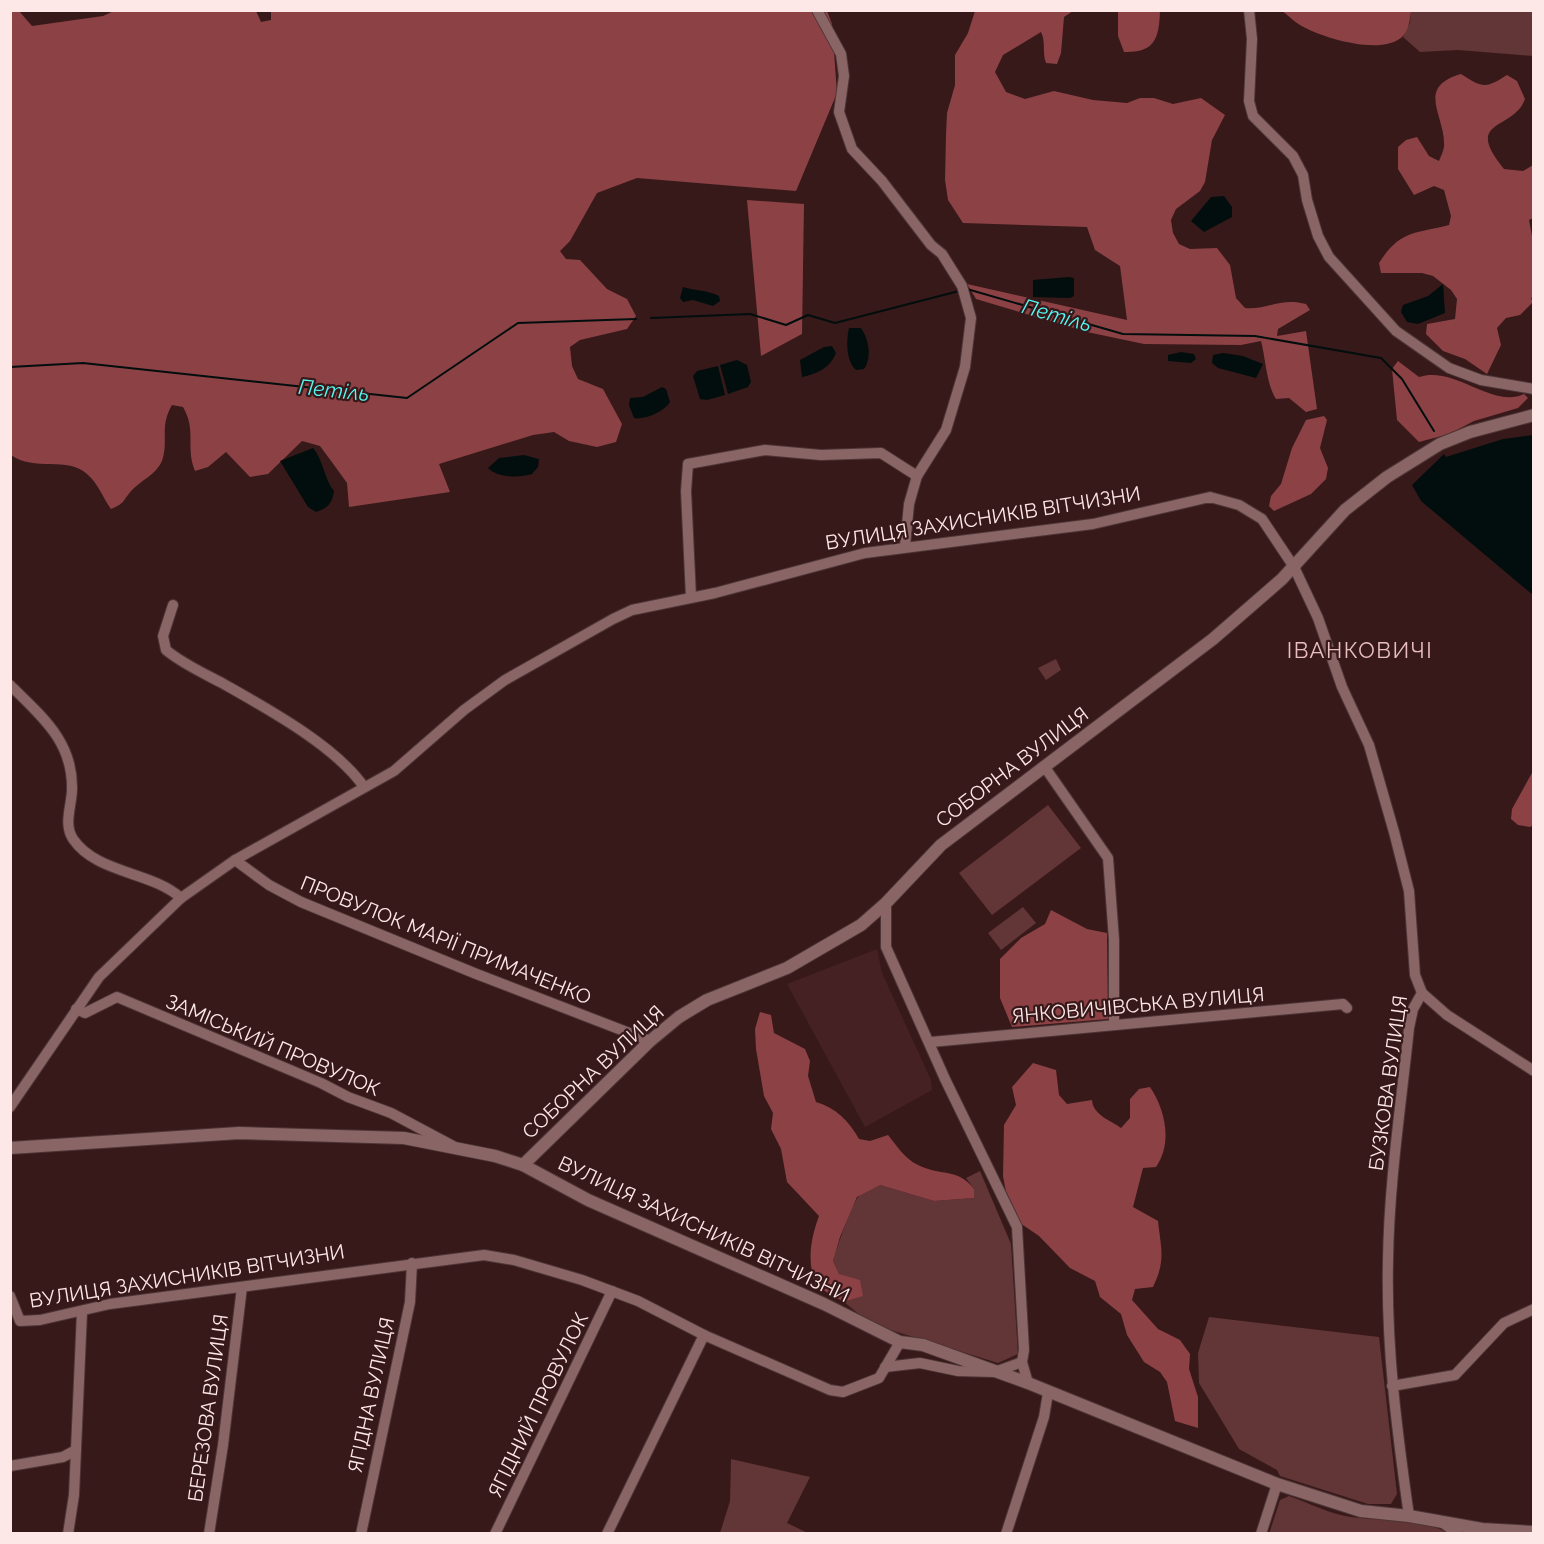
<svg xmlns="http://www.w3.org/2000/svg" width="1544" height="1544" font-family="Raleway,sans-serif">
  <rect width="100%" height="100%" fill="#37191a"/>
  <!-- built -->
  <polygon fill="#462123" points="877,949 882,973 931,1080 932,1090 865,1127 787,984"/>
  <!-- green -->
  <g fill="#623536">
    <polygon points="1411,11 1533,11 1533,56 1458,50 1420,52 1403,37 1410,23"/>
    <polygon points="1056,659 1061,670 1046,680 1038,668"/>
    <polygon points="1048,805 1081,848 992,915 959,873"/>
    <polygon points="1023,907 1036,923 1001,950 988,933"/>
    <path d="M980,1171L1011,1244L1018,1354L998,1363L871,1324L844,1302L862,1296L839,1274L833,1261C836,1250 852,1203 859,1196C864,1190 872,1187 880,1185L934,1201L974,1198V1189L966,1178Z"/>
    <polygon points="1209,1317 1379,1337 1397,1494 1391,1504 1368,1504 1280,1476 1277,1470 1239,1449 1199,1383 1198,1353"/>
    <polygon points="731,1459 810,1477 787,1523 808,1533 720,1533 730,1501"/>
    <path d="M1289,1496C1309,1503 1330,1514 1351,1517C1383,1521 1419,1517 1448,1533L1269,1534L1280,1500Z"/>
  </g>
  <!-- forest -->
  <g fill="#8c4145">
    <path d="M116,10L256,11L261,22L271,20V10L827,11L832,24L837,93L796,191L637,178L597,193L570,241L560,251L566,259L580,260L607,289L627,299L636,316L627,329L580,340L570,347L572,366L578,379L603,389L622,424L616,442L597,447L569,441L554,432L533,435L439,464L450,492L349,507L347,483L334,465L320,446L302,441L268,474L250,477L226,452L208,467L195,471C185,447 197,431 183,407L172,405C159,427 169,441 162,461C156,475 141,480 131,491C122,502 125,503 111,509C103,498 98,483 87,474C68,456 34,472 11,455V11H19L32,26L103,16Z"/>
    <path d="M975,11H1073L1064,17L1061,53L1057,64L1046,63C1042,52 1046,42 1041,32L1003,55L995,72L1006,92L1025,99L1054,91L1093,100L1127,103L1140,98H1154L1173,104L1201,98L1225,115L1212,140L1205,182L1200,191L1176,209L1171,220L1173,233L1179,244L1190,249L1217,248L1230,265L1236,298L1245,308C1267,310 1281,297 1306,304L1310,310L1278,329L1277,336L1306,331L1317,409L1306,412L1289,398L1276,399C1266,383 1266,360 1261,341L1241,345L1144,344L1087,332L976,299L967,284L1127,320L1120,266L1095,250L1087,227L963,223L948,200L945,180L946,135L947,113L955,85V55L968,33Z"/>
    <path d="M1118,11H1160C1159,38 1155,53 1124,52L1118,36Z"/>
    <path d="M1282,11H1411C1410,19 1409,31 1402,37C1381,56 1322,38 1300,25C1293,21 1288,15 1282,11Z"/>
    <path d="M1461,74C1483,88 1485,89 1507,75L1517,81L1525,99C1514,131 1462,118 1504,169L1523,171L1533,165V218L1529,220L1533,241L1534,296L1531,298L1533,302L1520,315L1506,318L1497,328L1501,345L1487,374L1465,359L1443,351L1426,334L1427,324L1455,319L1457,299L1451,290L1433,276L1422,273H1381L1379,263C1400,230 1414,234 1449,225L1451,216L1444,190L1434,186L1414,195L1398,169V147L1406,140L1417,137L1429,156L1439,161C1441,156 1445,148 1444,143C1444,114 1416,87 1461,74Z"/>
    <polygon points="747,200 804,204 802,334 761,356"/>
    <path d="M1398,361L1419,377C1455,365 1492,409 1524,394L1528,398L1518,408L1474,421L1449,434L1419,442L1397,420L1392,369Z"/>
    <polygon points="1324,416 1327,420 1320,448 1328,468 1326,479 1311,494 1274,511 1269,506 1271,496 1281,484 1292,448 1306,420"/>
    <polygon points="1533,771 1533,825 1530,827 1518,825 1511,819 1512,809"/>
    <polygon points="1051,910 1087,929 1107,933 1108,1019 1012,1027 1000,998 1000,959 1021,938 1045,924"/>
    <path d="M760,1012L771,1015L774,1033L805,1049L810,1061L808,1076L816,1102C836,1108 849,1121 859,1139L870,1141L888,1135C897,1146 905,1159 918,1165C939,1176 959,1168 974,1189V1198L934,1201L880,1185L857,1197L840,1237L833,1261L839,1274L860,1280L863,1296L844,1302L816,1286C807,1261 810,1241 819,1216L787,1182L781,1149L771,1129L773,1113L764,1096L756,1049L755,1029Z"/>
    <path d="M1033,1063L1056,1070L1059,1095L1067,1104L1092,1100C1093,1115 1110,1120 1121,1128L1130,1118V1099L1139,1089L1150,1087C1165,1109 1173,1143 1156,1167L1143,1168L1133,1207L1158,1221C1161,1249 1166,1260 1153,1287L1135,1289L1132,1300L1158,1329L1180,1340L1190,1354L1189,1369L1198,1397V1428L1175,1421L1167,1382L1160,1372L1144,1362L1127,1335L1121,1314L1100,1297L1095,1281L1070,1268L1039,1236L1017,1221L1006,1192L1003,1176L1004,1125L1016,1105L1012,1087Z"/>
  </g>
  <!-- water -->
  <g fill="#020e0d">
    <polygon points="1224,196 1232,207 1232,217 1204,232 1191,221 1211,197"/>
    <polygon points="1069,277 1074,278 1074,296 1070,298 1033,297 1033,280"/>
    <polygon points="1443,284 1445,313 1418,324 1407,322 1401,312 1403,305 1428,296"/>
    <path d="M683,287C695,291 708,290 719,296L720,301L713,306L693,300L683,302L680,298Z"/>
    <path d="M849,328H861C869,339 872,358 864,369L856,370C846,361 846,341 849,328Z"/>
    <path d="M832,346L836,353C830,368 817,374 802,377L800,360L824,347Z"/>
    <polygon points="1181,352 1194,354 1196,359 1191,363 1168,361 1168,355"/>
    <polygon points="1223,353 1243,356 1263,364 1256,378 1218,368 1212,363 1213,355"/>
    <polygon points="737,360 747,365 751,382 748,387 728,394 720,365"/>
    <polygon points="718,366 725,395 707,400 700,399 693,376 697,371"/>
    <path d="M662,387L666,389L670,402C664,412 645,420 634,418L629,405L630,398L643,397Z"/>
    <polygon points="1533,435 1534,435 1533,595 1421,501 1412,485 1444,454 1446,457 1503,439"/>
    <path d="M313,448C324,461 324,479 334,491C332,504 328,508 316,512L308,507L280,461Z"/>
    <path d="M524,455L539,459L538,467L532,474C519,478 498,478 488,468L499,458Z"/>
  </g>
  <g fill="none" stroke-linecap="round" stroke-linejoin="round">
    <!-- stream -->
    <g stroke="#020e0d" stroke-width="2">
      <polyline points="967,289 1123,334 1255,336 1381,358 1402,379 1434,431"/>
      <polyline points="651,318 750,314 786,325 808,315 835,323 959,291"/>
      <polyline points="10,367 83,363 407,398 518,323 636,319"/>
    </g>
    <!-- minor casing -->
    <g stroke="#4e3537" stroke-width="12">
      <g id="minor">
        <polyline points="817,10 841,54 844,76 839,112 852,149 882,181 931,245 942,254 962,286 971,318 965,367 946,430 917,476 909,504 905,546"/>
        <polyline points="1249,10 1252,39 1249,101 1253,116 1293,156 1303,175 1307,200 1318,236 1329,257 1396,331 1449,368 1481,380 1534,389"/>
        <polyline points="691,597 686,491 688,464 765,450 821,455 881,453 917,476"/>
        <path d="M173,605L163,636L166,650C183,664 203,673 222,683C266,708 336,746 364,787"/>
        <path d="M10,685C41,716 73,741 72,789C72,805 63,824 73,839C97,874 151,871 181,898"/>
        <polyline points="1044,766 1108,858 1114,940 1114,1025"/>
        <polyline points="235,860 269,885 301,902 474,973 650,1041"/>
        <polyline points="886,903 886,947 945,1079 1017,1227 1024,1350 1022,1362 1028,1383"/>
        <polyline points="1422,993 1447,1015 1534,1071"/>
        <polyline points="76,1009 85,1013 117,997 321,1083 348,1097 391,1113 453,1146"/>
        <polyline points="931,1042 1343,1004 1347,1008"/>
        <path d="M10,1107L99,977L181,898L235,860L394,771L464,710L505,680L613,619L632,610L715,593L865,553L1093,524L1210,497L1239,505L1262,519L1294,567L1318,618L1342,687L1369,745L1394,832L1409,891L1415,975L1422,993L1413,1009L1409,1028C1401,1105 1389,1183 1388,1261C1386,1347 1397,1431 1409,1516"/>
        <polyline points="10,1296 20,1321 40,1320 110,1304 484,1255 514,1260 582,1280 638,1301 704,1335 830,1390 843,1392 879,1378 900,1342"/>
        <polyline points="885,1367 920,1363 958,1371 995,1372 1022,1362"/>
        <polyline points="1392,1386 1455,1375 1504,1323 1534,1309"/>
        <polyline points="10,1466 63,1457 74,1451"/>
        <polyline points="1443,1523 1458,1534"/>
        <polyline points="68,1534 74,1495 82,1312"/>
        <polyline points="209,1534 223,1445 242,1287"/>
        <polyline points="361,1534 410,1302 412,1263"/>
        <polyline points="495,1534 612,1291"/>
        <polyline points="607,1534 704,1335"/>
        <polyline points="1006,1534 1044,1417 1048,1393"/>
        <polyline points="1261,1534 1277,1484"/>
      </g>
    </g>
    <!-- tertiary casing -->
    <g stroke="#4e3537" stroke-width="14">
      <g id="tertiary">
        <polyline points="10,1148 239,1133 404,1138 495,1156 523,1165 588,1200 824,1304 900,1342 923,1345 1028,1383 1277,1484 1361,1511 1409,1516 1482,1529 1534,1532"/>
        <polyline points="523,1165 650,1041 679,1017 707,1000 787,968 861,925 886,903 941,845 1213,639 1282,579 1345,510 1387,477 1440,444 1470,432 1534,415"/>
      </g>
    </g>
    <!-- minor -->
    <use href="#minor" stroke="#8a6565" stroke-width="10"/>
    <!-- tertiary -->
    <use href="#tertiary" stroke="#8a6565" stroke-width="12"/>
  </g>
  <g text-anchor="middle" dominant-baseline="central" stroke-width="4.5" stroke-linejoin="round" paint-order="stroke">
    <!-- street labels -->
    <g font-size="20" fill="#fde7e7" stroke="#37191a">
      <text transform="translate(983 518) rotate(-9)">ВУЛИЦЯ ЗАХИСНИКІВ ВІТЧИЗНИ</text>
      <text transform="translate(1012 767) rotate(-37)">СОБОРНА ВУЛИЦЯ</text>
      <text transform="translate(446 940) rotate(22)">ПРОВУЛОК МАРІЇ ПРИМАЧЕНКО</text>
      <text transform="translate(1138 1005) rotate(-5)">ЯНКОВИЧІВСЬКА ВУЛИЦЯ</text>
      <text transform="translate(273 1045) rotate(23)">ЗАМІСЬКИЙ ПРОВУЛОК</text>
      <text transform="translate(593 1072) rotate(-43)">СОБОРНА ВУЛИЦЯ</text>
      <text transform="translate(1388 1083) rotate(-82)">БУЗКОВА ВУЛИЦЯ</text>
      <text transform="translate(704 1229) rotate(25)">ВУЛИЦЯ ЗАХИСНИКІВ ВІТЧИЗНИ</text>
      <text transform="translate(187 1276) rotate(-9)">ВУЛИЦЯ ЗАХИСНИКІВ ВІТЧИЗНИ</text>
      <text transform="translate(371 1395) rotate(-78)">ЯГІДНА ВУЛИЦЯ</text>
      <text transform="translate(538 1405) rotate(-64)">ЯГІДНИЙ ПРОВУЛОК</text>
      <text transform="translate(208 1408) rotate(-82)">БЕРЕЗОВА ВУЛИЦЯ</text>
    </g>
    <!-- water labels -->
    <g font-size="21" font-style="italic" fill="#55f7f2" stroke="#37191a">
      <text transform="translate(1057 315) rotate(16)">Петіль</text>
      <text transform="translate(334 390) rotate(6)">Петіль</text>
    </g>
    <!-- quarter labels -->
    <g font-size="22" letter-spacing="1.5" fill="#e8bebe" stroke="#37191a">
      <text x="1360" y="650">ІВАНКОВИЧІ</text>
    </g>
  </g>
  <!-- border -->
  <rect width="1544" height="1544" fill="none" stroke="#fde7e7" stroke-width="24"/>
</svg>
